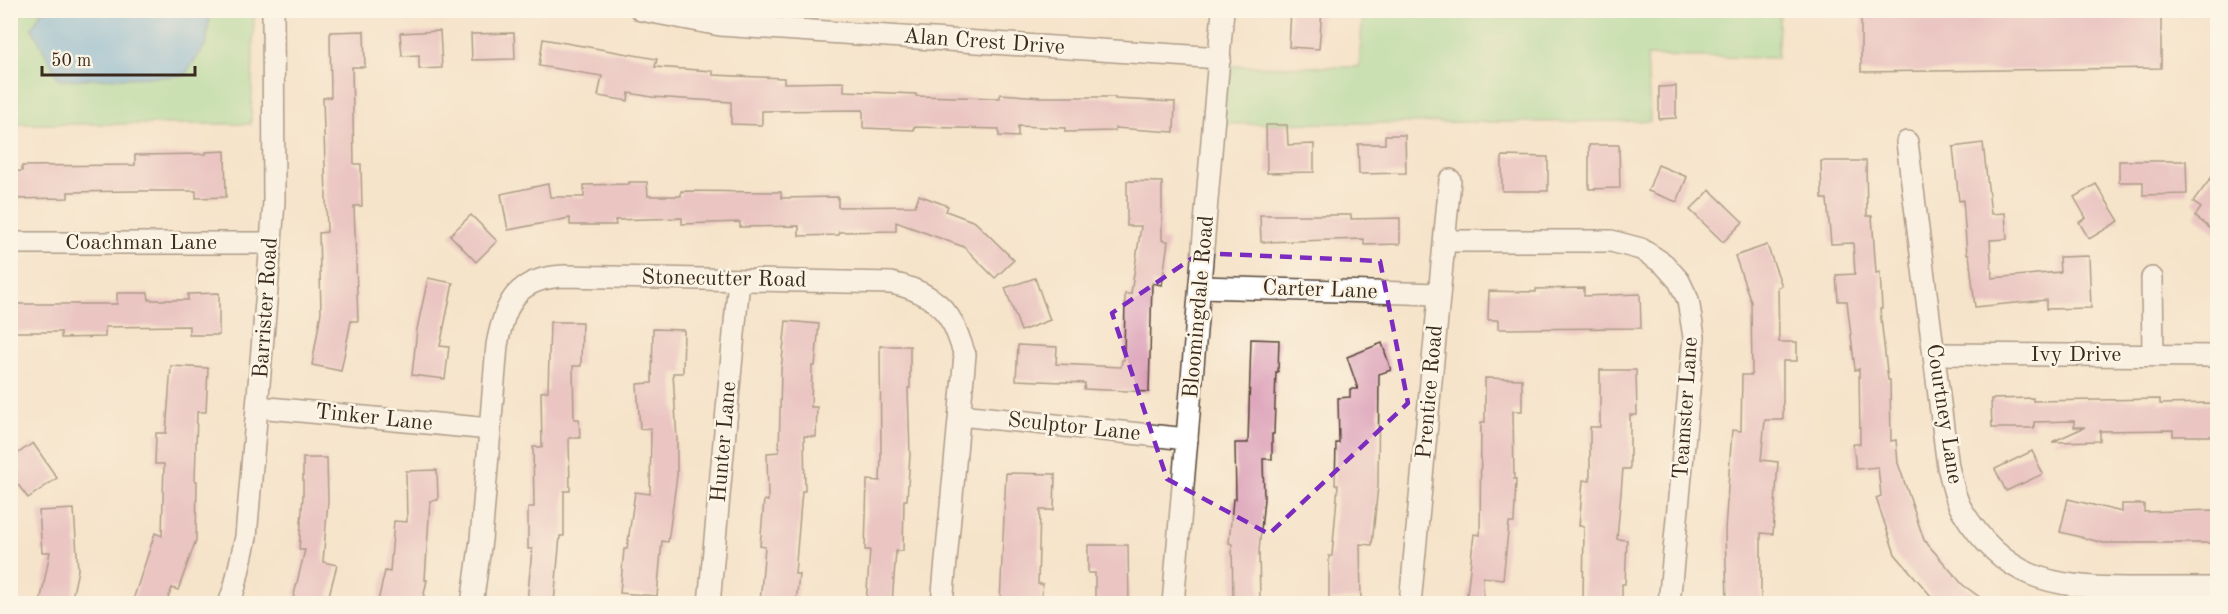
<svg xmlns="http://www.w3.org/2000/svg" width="2228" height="614" font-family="'Old Standard TT',serif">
  <rect width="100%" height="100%" fill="#fcf5e5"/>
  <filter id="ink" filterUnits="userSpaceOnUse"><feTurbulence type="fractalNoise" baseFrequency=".0167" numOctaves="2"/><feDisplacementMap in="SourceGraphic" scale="12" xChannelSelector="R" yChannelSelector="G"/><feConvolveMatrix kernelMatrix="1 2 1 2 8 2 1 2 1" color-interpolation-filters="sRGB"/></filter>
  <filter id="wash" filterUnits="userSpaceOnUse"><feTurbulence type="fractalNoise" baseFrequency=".008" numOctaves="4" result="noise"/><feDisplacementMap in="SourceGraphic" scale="24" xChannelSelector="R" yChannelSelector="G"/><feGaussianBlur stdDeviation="1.35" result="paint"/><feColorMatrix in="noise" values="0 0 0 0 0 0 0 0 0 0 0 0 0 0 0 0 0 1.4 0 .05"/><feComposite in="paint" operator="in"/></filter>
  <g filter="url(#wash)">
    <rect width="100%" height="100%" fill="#f6e4cb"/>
    <!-- green -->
    <g fill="#96dc95" stroke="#68835a" stroke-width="1.5">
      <polygon points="10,11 42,11 32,29 206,44 210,11 254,11 251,124 11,124"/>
      <polygon points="1363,11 1780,11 1777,58 1647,56 1650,121 1211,124 1216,66 1359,67"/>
    </g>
    <!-- water -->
    <polygon fill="#67b2df" stroke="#516e7e" stroke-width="1.5" points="42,11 42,10 210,11 206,44 184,76 59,80 32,28"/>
    <g id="blocks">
      <!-- building -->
      <g fill="#dca0b9">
        <polygon points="1291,10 1322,10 1319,49 1289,47"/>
        <polygon points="1861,10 2161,10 2161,68 1861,72"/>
        <polygon points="364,31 365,67 352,67 354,164 361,164 362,206 354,206 358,321 351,321 341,371 312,365 321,312 319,233 327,232 323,98 331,97 330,32"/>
        <polygon points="440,31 442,68 419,69 419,55 402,56 400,33"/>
        <polygon points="514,33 515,59 472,60 471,34"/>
        <polygon points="543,39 657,59 655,67 713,71 713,75 784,78 784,83 844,82 844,91 916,94 916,96 1000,98 1000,94 1041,97 1115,97 1115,99 1175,102 1174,132 1115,128 1115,131 1065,132 1065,128 1018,126 1018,137 999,136 999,129 914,127 914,130 863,128 863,110 762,111 762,125 731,124 731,102 652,97 629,93 628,101 598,96 602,76 539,66"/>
        <polygon points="1676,86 1676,118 1659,119 1659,87"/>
        <polygon points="1266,125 1287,125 1288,145 1314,144 1314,172 1267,173"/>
        <polygon points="1385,135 1405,135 1406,173 1359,174 1358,144 1385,144"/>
        <polygon points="1983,143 1991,214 2005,213 2007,239 1990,240 1992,278 2060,272 2059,257 2089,256 2091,308 2046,309 2046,300 1975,307 1969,254 1967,254 1963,200 1959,201 1953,147"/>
        <polygon points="1589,145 1619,145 1620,188 1589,189"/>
        <polygon points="225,151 226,197 196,198 196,191 136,191 68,192 68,198 10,199 10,172 22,171 22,166 135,165 135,155 206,154 206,152"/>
        <polygon points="1502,156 1548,157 1548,191 1502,191"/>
        <polygon points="1821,161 1866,161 1867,216 1872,216 1876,273 1880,272 1882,309 1880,309 1888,380 1890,380 1891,441 1896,440 1898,463 1924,540 1963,585 1988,603 1937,603 1895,554 1876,498 1881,496 1878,467 1856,469 1853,444 1860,444 1859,369 1855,370 1847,301 1838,301 1836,275 1855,274 1853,243 1831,244 1827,199 1822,199"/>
        <polygon points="2119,161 2186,161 2187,194 2143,195 2143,182 2119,182"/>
        <polygon points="1658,165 1687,177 1677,202 1648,191"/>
        <polygon points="2217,170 2217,234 2195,216 2201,208 2193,202"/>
        <polygon points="1127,181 1162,182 1162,240 1168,241 1162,285 1152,283 1149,392 1084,389 1085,383 1016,380 1018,345 1057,347 1056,364 1121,367 1122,360 1124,360 1125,294 1131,294 1141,226 1127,226"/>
        <polygon points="629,182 647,182 648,196 681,196 681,191 781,192 781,198 838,197 838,207 915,206 919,195 948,206 946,211 975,222 1014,260 995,278 964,247 896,222 896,231 839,232 839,235 799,236 799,226 740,227 740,222 682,224 682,218 615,220 616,225 570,225 570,218 508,230 501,194 548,184 550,197 584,197 584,185 629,184"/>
        <polygon points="2096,184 2119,221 2089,239 2079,222 2086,218 2074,197"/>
        <polygon points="1710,190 1743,222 1723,242 1690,210"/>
        <polygon points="471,215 497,241 476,262 450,235"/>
        <polygon points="1260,215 1351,215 1351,219 1400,218 1400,244 1364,245 1364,239 1261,242"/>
        <polygon points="1767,245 1782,286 1778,287 1779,342 1797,342 1797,361 1783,361 1783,420 1765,420 1761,460 1778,462 1773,534 1761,533 1761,603 1727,603 1725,530 1732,430 1741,431 1742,375 1752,375 1751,302 1735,256"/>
        <polygon points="428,278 453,283 440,346 449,347 445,379 412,375 417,329"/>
        <polygon points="1035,278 1050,320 1021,331 1005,288"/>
        <polygon points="1584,288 1584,296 1640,294 1641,328 1498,329 1498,320 1488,320 1489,291 1536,292 1536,289"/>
        <polygon points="117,293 148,293 149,300 188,300 188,294 219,293 219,335 189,335 189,326 105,327 105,337 61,338 61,332 10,332 10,304 117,304"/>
        <polygon points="786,321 819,324 815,366 812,366 811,407 817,407 816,437 804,436 805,491 802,491 795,574 799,574 796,603 760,602 765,547 760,546 764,500 768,501 767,453 779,452 781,370"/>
        <polygon points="550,322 582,322 581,366 573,366 574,419 579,419 580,438 569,438 570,491 564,491 564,536 560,536 554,603 527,603 532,549 528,549 528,507 534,507 533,447 542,447 541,392 548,391"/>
        <polygon points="653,329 684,330 683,373 673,373 677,440 677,475 668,542 662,541 657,596 620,593 624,549 627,549 635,492 650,494 651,428 640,429 637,384 652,383"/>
        <polygon points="1251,339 1279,340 1278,372 1276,372 1274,434 1272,434 1272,459 1263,459 1264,499 1259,551 1260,600 1233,601 1232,544 1229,543 1233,499 1236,499 1235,443 1248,443"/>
        <polygon points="1382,343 1391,370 1379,374 1378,486 1372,545 1360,544 1361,599 1329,600 1329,556 1332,556 1338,485 1335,485 1336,443 1339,443 1338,398 1350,397 1350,389 1358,389 1347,357"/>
        <polygon points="880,346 910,346 910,388 908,388 910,455 907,500 904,500 903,551 896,551 892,603 866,603 870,550 865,550 867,480 880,481 881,457"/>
        <polygon points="171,366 208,368 206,412 197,412 195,481 197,481 196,540 178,590 172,588 166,603 132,603 155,533 162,536 164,464 155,464 156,433 166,433"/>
        <polygon points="1600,370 1636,370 1637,415 1630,415 1630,469 1623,469 1617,539 1627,540 1625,584 1622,584 1622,603 1583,603 1584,526 1579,526 1583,480 1590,481 1590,427 1600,427"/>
        <polygon points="1485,378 1522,379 1522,411 1513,411 1514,479 1516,479 1514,523 1509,523 1503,579 1483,577 1484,603 1466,603 1474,534 1480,535 1481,422 1485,422"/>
        <polygon points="2033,398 2033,401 2160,399 2160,404 2215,403 2216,436 2173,436 2173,430 2100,431 2100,441 2052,442 2085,427 2074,427 2074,421 2034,422 2034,428 1992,428 1991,399"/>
        <polygon points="33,443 57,478 28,498 10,474 10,459"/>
        <polygon points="2032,451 2043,474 2006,491 1995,469"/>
        <polygon points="303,458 327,458 328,501 323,562 337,565 327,603 292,603 305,550 299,550 303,496"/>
        <polygon points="437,470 438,500 430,501 425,580 427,580 422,603 387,603 378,601 385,571 390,572 394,521 407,522 406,471"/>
        <polygon points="1006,473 1055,474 1054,510 1040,510 1038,584 1043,584 1041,603 1000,603"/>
        <polygon points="2068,499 2122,512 2122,504 2144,504 2144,512 2217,510 2217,543 2104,543 2060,532"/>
        <polygon points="74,509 78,570 71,603 40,603 50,552 42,552 39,511"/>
        <polygon points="1088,545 1128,545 1129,603 1095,603 1095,573 1088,573"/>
      </g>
    </g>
  </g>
  <g filter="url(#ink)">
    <use href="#blocks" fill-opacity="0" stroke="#574638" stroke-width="1.5"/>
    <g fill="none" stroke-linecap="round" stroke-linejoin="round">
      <!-- minor casing -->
      <g stroke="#574638" stroke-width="24">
        <g id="minor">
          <polyline points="641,10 720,25 1220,58"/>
          <path d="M1907,142L1948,467C1952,480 1954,498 1962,510C2004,579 2050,587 2126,588C2156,588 2187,588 2218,588"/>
          <polyline points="1445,241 1611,241 1641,249 1664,264 1679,281 1688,300 1694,337 1669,604"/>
          <polyline points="10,243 271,243"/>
          <polyline points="2152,278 2153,355"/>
          <polyline points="1200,287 1439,294"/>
          <polyline points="1934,354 2218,356"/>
          <polyline points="258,407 490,429"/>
          <polyline points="960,415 1187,439"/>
          <polyline points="229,604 235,586 246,537 271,243 274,201 273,10"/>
          <path d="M472,604L481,540L497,345C505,302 517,278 564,276L891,283C916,288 941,300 953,324C958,333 961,345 965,355L942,604"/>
          <polyline points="709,604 739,280"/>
          <polyline points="1173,604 1223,10"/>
          <polyline points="1410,604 1450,180"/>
        </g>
      </g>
      <!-- minor -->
      <use href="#minor" stroke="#fff" stroke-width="21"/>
    </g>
  </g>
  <!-- marked area -->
  <path d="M0 0H2228V614H0ZM1200,253L1380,261L1408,403L1269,534L1167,479L1112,313Z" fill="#f6e4cb" fill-opacity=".55" fill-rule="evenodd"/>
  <path fill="none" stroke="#7b2cbf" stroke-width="4.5" stroke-dasharray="12 8" stroke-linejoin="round" d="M1200,253L1380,261L1408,403L1269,534L1167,479L1112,313Z"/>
  <g text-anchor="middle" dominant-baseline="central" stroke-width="5" stroke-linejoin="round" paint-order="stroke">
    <!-- street labels -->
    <g font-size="22" fill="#3b2a1e" stroke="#fcf5e5">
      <text transform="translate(984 42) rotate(4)">Alan Crest Drive</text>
      <text x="141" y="243">Coachman Lane</text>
      <text transform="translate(724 279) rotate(1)">Stonecutter Road</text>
      <text transform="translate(1320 290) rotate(2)">Carter Lane</text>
      <text transform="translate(1199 307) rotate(-85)">Bloomingdale Road</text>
      <text transform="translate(266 308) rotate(-86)">Barrister Road</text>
      <text x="2076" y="355">Ivy Drive</text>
      <text transform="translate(1430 392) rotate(-85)">Prentice Road</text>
      <text transform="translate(1686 408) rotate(-86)">Teamster Lane</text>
      <text transform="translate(1944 414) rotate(81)">Courtney Lane</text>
      <text transform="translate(374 418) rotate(6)">Tinker Lane</text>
      <text transform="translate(1074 427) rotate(6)">Sculptor Lane</text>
      <text transform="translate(724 442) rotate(-85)">Hunter Lane</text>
    </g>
  </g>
  <!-- margin -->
  <rect width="2228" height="614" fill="none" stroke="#fcf5e5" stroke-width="36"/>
  <!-- scale -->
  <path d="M42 66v9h153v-9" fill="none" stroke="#3b2a1e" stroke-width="3"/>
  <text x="51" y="66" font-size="18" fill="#3b2a1e" stroke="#fcf5e5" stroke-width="4.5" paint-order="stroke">50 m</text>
</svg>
